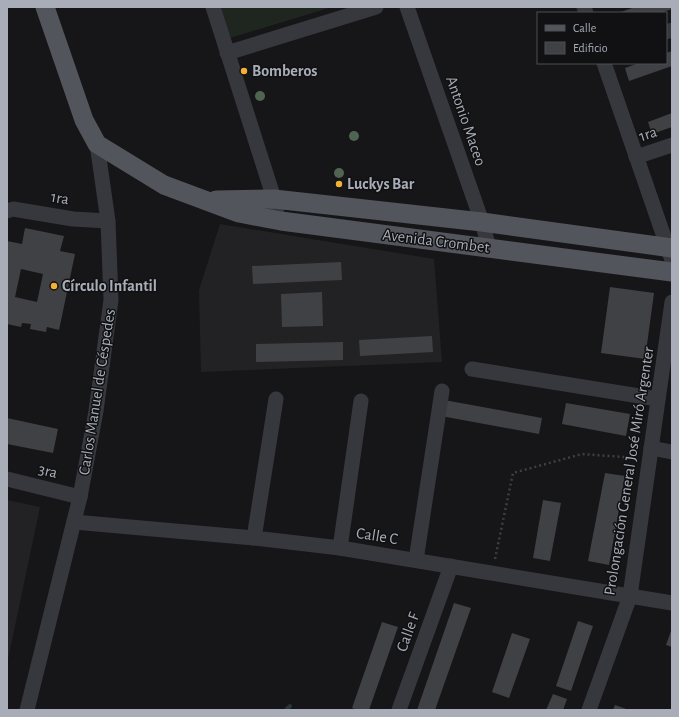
<svg xmlns="http://www.w3.org/2000/svg" width="679" height="717" font-family="'Alegreya Sans',sans-serif">
  <rect width="100%" height="100%" fill="#161618"/>
  <!-- built -->
  <g fill="#222225">
    <polygon points="220,224 434,259 442,362 201,372 199,290"/>
    <polygon points="7,500 40,507 7,664"/>
  </g>
  <!-- green -->
  <polygon fill="#1e261f" points="221,7 332,7 230,38"/>
  <g fill="none" stroke-linecap="round" stroke-linejoin="round">
    <!-- stream -->
    <polyline stroke="#2c353c" stroke-width="4" points="286,710 290,706"/>
  </g>
  <!-- building -->
  <g fill="#404145" fill-rule="evenodd">
    <polygon points="635,7 672,7 672,9 660,13 618,13"/>
    <polygon points="672,51 672,66 629,81 625,68 639,63 666,63 666,53"/>
    <polygon points="672,113 672,127 652,134 648,122"/>
    <path d="M25,228L64,236L60,251L75,254L59,330L47,327L46,332L30,329L31,324L22,323L21,327L7,324V241L22,244ZM21,269L43,274L37,302L15,297Z"/>
    <polygon points="341,262 342,280 253,284 252,266"/>
    <polygon points="610,287 654,293 645,359 601,353"/>
    <polygon points="322,292 323,326 282,327 281,294"/>
    <polygon points="432,336 433,352 360,356 359,340"/>
    <polygon points="343,342 343,360 256,362 256,344"/>
    <polygon points="444,400 542,418 539,434 441,416"/>
    <polygon points="566,403 630,414 626,436 562,424"/>
    <polygon points="7,418 58,429 53,453 7,444"/>
    <polygon points="605,473 625,476 609,565 588,561"/>
    <polygon points="543,500 561,503 550,561 533,558"/>
    <polygon points="454,603 471,608 435,710 417,710"/>
    <polygon points="578,621 593,626 571,691 556,686"/>
    <polygon points="382,622 398,627 369,710 357,710 352,708"/>
    <polygon points="672,628 672,647 666,645"/>
    <polygon points="512,633 530,639 509,698 492,692"/>
    <polygon points="553,694 567,699 563,710 546,710"/>
    <polygon points="615,705 629,710 613,710"/>
  </g>
  <g fill="none" stroke-linecap="round" stroke-linejoin="round">
    <!-- path -->
    <polyline stroke="#3d3f44" stroke-width="2.5" stroke-dasharray="2 3" stroke-linecap="butt" points="495,559 513,473 582,454 637,458"/>
    <!-- minor -->
    <g stroke="#37383d" stroke-width="15">
      <polyline points="213,7 277,208"/>
      <polyline points="407,7 482,222 489,248"/>
      <polyline points="584,7 586,13"/>
      <polyline points="666,32 672,30"/>
      <polyline points="227,53 376,7"/>
      <polyline points="604,63 672,260"/>
      <polyline points="636,157 672,145"/>
      <polyline points="7,211 13,209 73,219 108,221"/>
      <polyline points="472,369 658,399"/>
      <polyline points="651,448 672,452"/>
      <polyline points="7,479 80,497"/>
      <polyline points="74,522 254,538 340,548 672,603"/>
      <polyline points="254,538 276,399"/>
      <polyline points="340,548 361,401"/>
      <polyline points="416,560 442,391"/>
      <polyline points="27,710 80,497 96,411 111,300 108,221 97,144"/>
      <polyline points="399,710 451,566"/>
      <polyline points="589,710 630,596 672,302"/>
    </g>
    <!-- major -->
    <g stroke="#53555c" stroke-width="19">
      <polyline points="45,7 84,120 97,144 164,185 239,213 281,221 672,272"/>
      <polyline points="216,200 274,199 482,222 672,248"/>
    </g>
  </g>
  <!-- trees -->
  <g fill="#506452">
    <circle cx="260" cy="96" r="5"/>
    <circle cx="354" cy="136" r="5"/>
    <circle cx="339" cy="173" r="5"/>
  </g>
  <!-- markers -->
  <g fill="#f2b134" stroke="#111113" stroke-width="1.5">
    <circle cx="244" cy="71" r="4"/>
    <circle cx="339" cy="184" r="4"/>
    <circle cx="54" cy="286" r="4"/>
  </g>
  <g text-anchor="middle" dominant-baseline="central" stroke-width="3" stroke-linejoin="round" paint-order="stroke">
    <!-- poi labels -->
    <g font-size="16" font-weight="bold" fill="#a8adb8" stroke="#111113" text-anchor="start">
      <text x="252" y="71">Bomberos</text>
      <text x="347" y="184">Luckys Bar</text>
      <text x="62" y="286">Círculo Infantil</text>
    </g>
    <!-- street labels -->
    <g font-size="16" fill="#a8adb8" stroke="#111113">
      <text transform="translate(466 121) rotate(71)">Antonio Maceo</text>
      <text transform="translate(648 134) rotate(-18)">1ra</text>
      <text transform="translate(60 198) rotate(9)">1ra</text>
      <text transform="translate(436 241) rotate(7)">Avenida Crombet</text>
      <text transform="translate(97 392) rotate(-81)">Carlos Manuel de Céspedes</text>
      <text transform="translate(48 471) rotate(14)">3ra</text>
      <text transform="translate(629 471) rotate(-81)">Prolongación General José Miró Argenter</text>
      <text transform="translate(377 536) rotate(9)">Calle C</text>
      <text transform="translate(408 632) rotate(-70)">Calle F</text>
    </g>
  </g>
  <!-- border -->
  <rect width="679" height="717" fill="none" stroke="#a8adb8" stroke-width="16"/>
  <!-- legend -->
  <rect x="537" y="12" width="130" height="52" fill="#111113" stroke="#4d4f55"/>
  <rect x="545" y="25" width="20" height="6" fill="#53555c" stroke="#4d4f55"/>
  <text x="573" y="32" font-size="12" fill="#a8adb8">Calle</text>
  <rect x="545" y="42" width="20" height="12" fill="#404145" stroke="#4d4f55"/>
  <text x="573" y="52" font-size="12" fill="#a8adb8">Edificio</text>
</svg>
